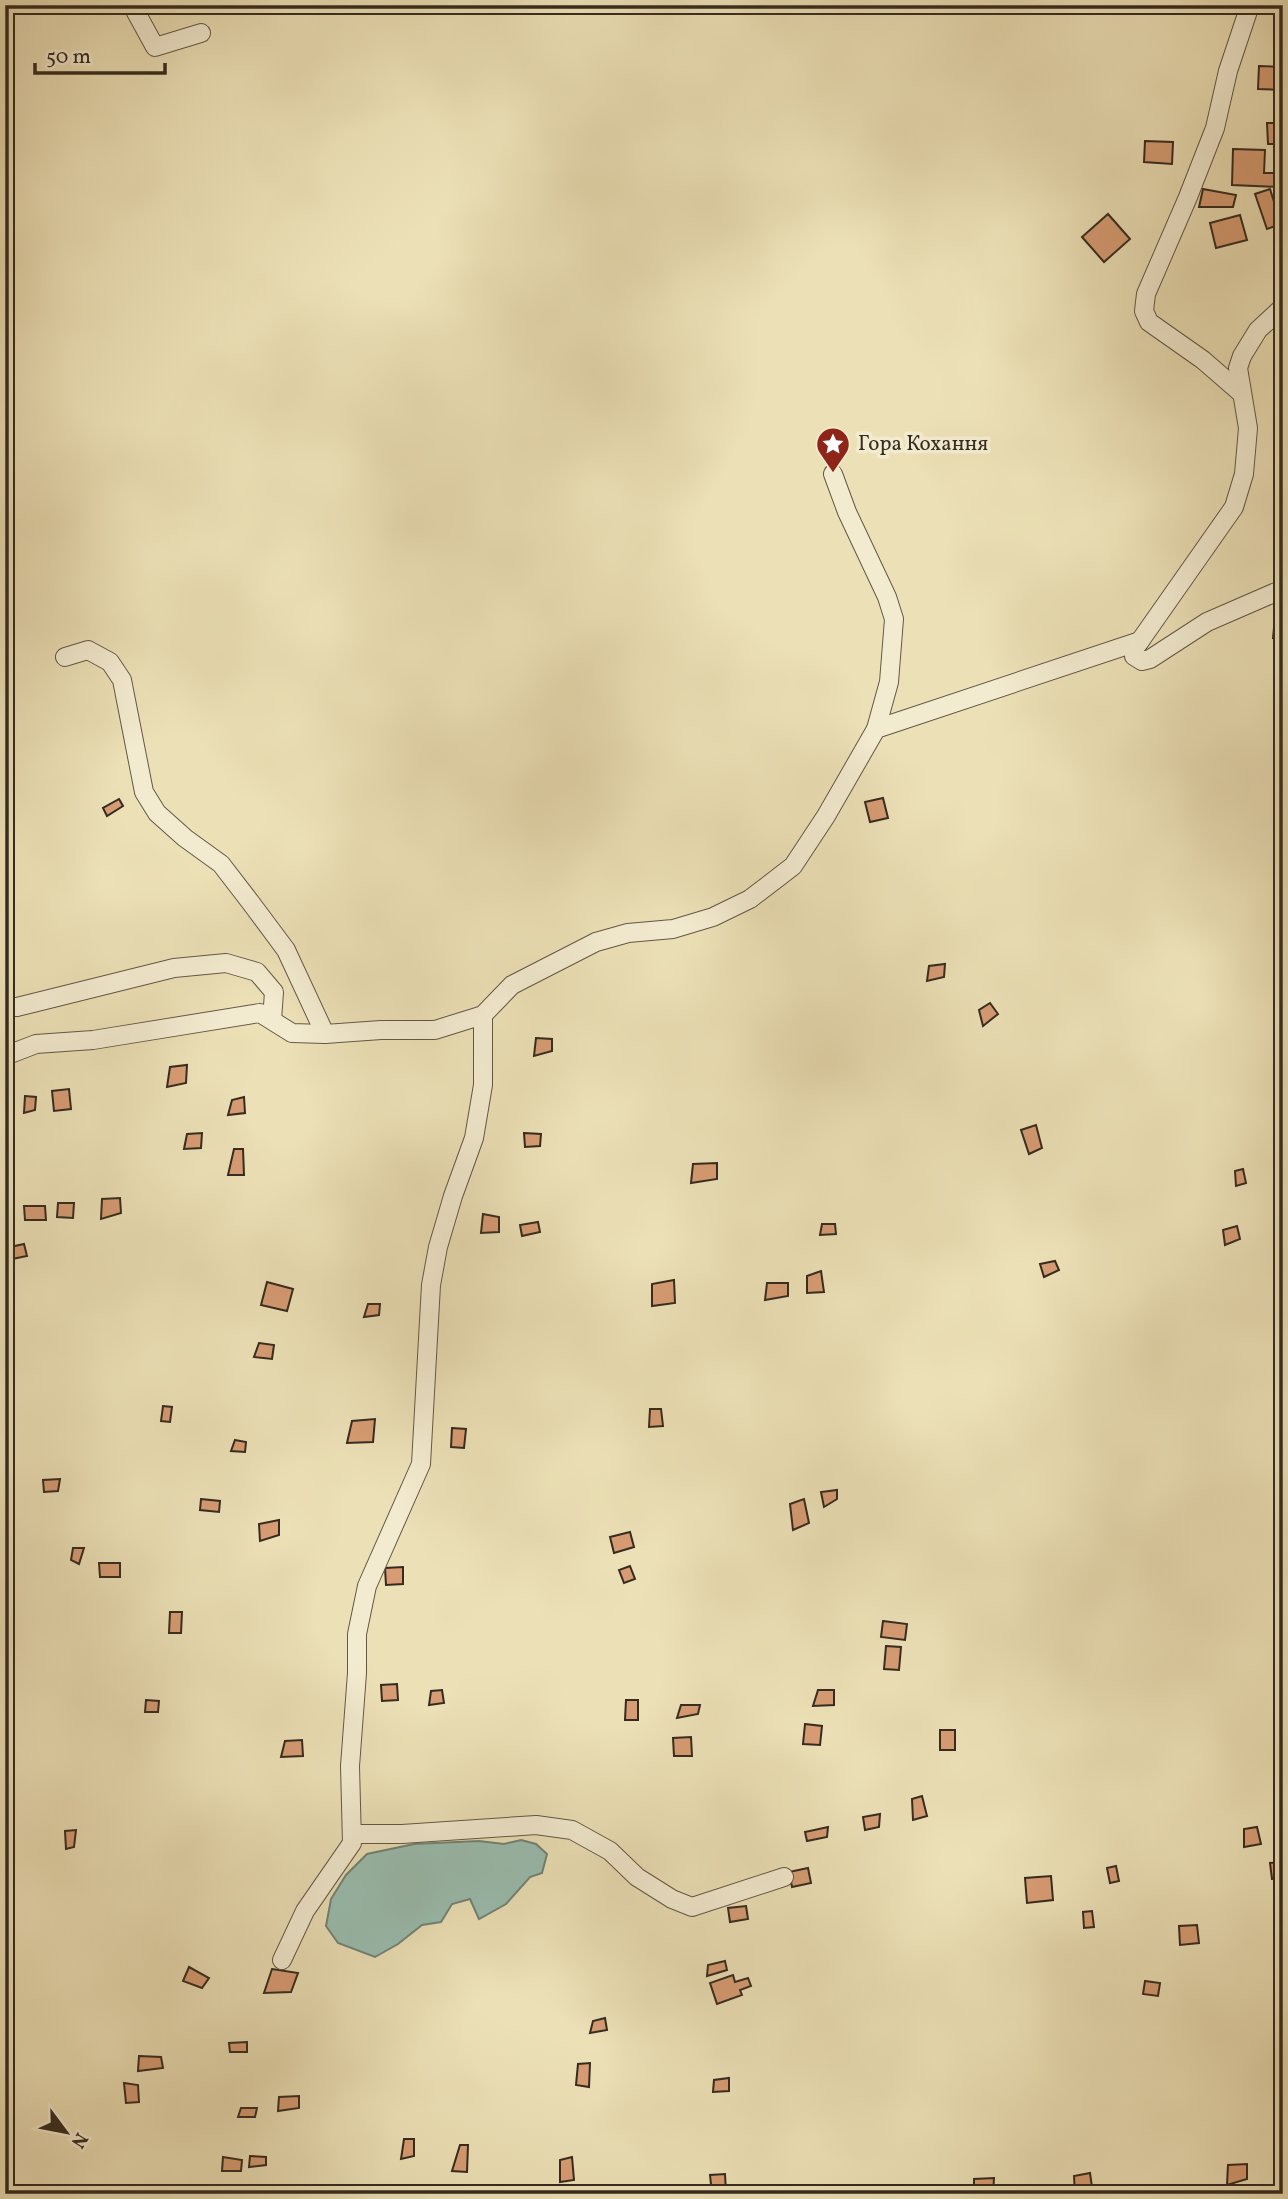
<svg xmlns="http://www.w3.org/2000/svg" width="1288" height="2199" font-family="Vollkorn,serif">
  <rect width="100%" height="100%" fill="#ece0b6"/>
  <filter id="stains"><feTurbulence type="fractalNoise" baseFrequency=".00286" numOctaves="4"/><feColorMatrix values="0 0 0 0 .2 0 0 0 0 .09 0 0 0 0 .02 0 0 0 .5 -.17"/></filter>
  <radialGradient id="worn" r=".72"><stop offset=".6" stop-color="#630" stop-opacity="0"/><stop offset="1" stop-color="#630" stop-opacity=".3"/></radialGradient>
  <!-- water -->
  <polygon fill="#99bdaf" stroke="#718376" stroke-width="2" points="521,1840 536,1844 547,1854 542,1873 530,1877 506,1904 479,1919 470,1899 452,1904 441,1922 422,1925 398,1944 375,1957 338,1943 326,1926 331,1899 346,1875 367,1854 414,1844 479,1841 504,1844"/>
  <!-- building -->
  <g fill="#d79c73" stroke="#352b20" stroke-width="2">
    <polygon points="1259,66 1283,67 1283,90 1258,89"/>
    <polygon points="1267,123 1283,123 1283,144 1268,144"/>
    <polygon points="1145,141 1173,142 1172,164 1144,162"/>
    <polygon points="1233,149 1265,150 1264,173 1280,173 1280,187 1232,185"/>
    <polygon points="1203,189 1236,195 1233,207 1199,207"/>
    <polygon points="1270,189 1281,224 1267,229 1255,194"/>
    <polygon points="1108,214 1130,239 1104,262 1082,237"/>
    <polygon points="1240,215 1247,240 1216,248 1210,223"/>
    <polygon points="1275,618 1283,621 1283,639 1273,638"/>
    <polygon points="883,798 888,818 870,822 865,802"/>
    <polygon points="119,799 123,806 107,816 103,808"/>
    <polygon points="945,964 944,977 927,981 929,966"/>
    <polygon points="990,1003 998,1014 983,1026 979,1010"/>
    <polygon points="536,1038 552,1039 552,1051 534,1056"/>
    <polygon points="187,1065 186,1083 167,1087 170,1067"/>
    <polygon points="69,1089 71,1109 54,1111 52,1091"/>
    <polygon points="25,1096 36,1097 35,1110 24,1113"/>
    <polygon points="244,1097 245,1113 228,1115 232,1100"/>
    <polygon points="1036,1125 1042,1148 1029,1154 1021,1130"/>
    <polygon points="202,1133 201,1148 184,1149 187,1134"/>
    <polygon points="524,1133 541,1134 540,1146 525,1147"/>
    <polygon points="234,1149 243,1149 244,1175 228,1175"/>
    <polygon points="717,1163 717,1179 691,1183 693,1164"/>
    <polygon points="1243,1169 1246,1183 1236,1186 1235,1171"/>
    <polygon points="120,1198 121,1213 101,1219 102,1199"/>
    <polygon points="58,1203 74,1203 73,1218 57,1217"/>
    <polygon points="24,1206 45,1206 46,1220 25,1220"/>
    <polygon points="483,1214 499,1217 499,1232 481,1233"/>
    <polygon points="538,1222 540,1232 522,1236 520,1225"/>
    <polygon points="822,1224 835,1224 836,1234 820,1235"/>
    <polygon points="1237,1226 1240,1239 1225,1245 1223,1230"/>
    <polygon points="24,1244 27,1256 12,1259 10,1247"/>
    <polygon points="1055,1261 1059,1270 1044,1277 1040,1264"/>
    <polygon points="821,1271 824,1292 807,1293 807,1276"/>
    <polygon points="674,1280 675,1303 652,1306 652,1284"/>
    <polygon points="267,1282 293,1289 287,1311 261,1305"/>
    <polygon points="767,1283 788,1283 788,1296 765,1300"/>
    <polygon points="368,1304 380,1304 379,1315 364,1317"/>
    <polygon points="259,1343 274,1345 272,1359 254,1357"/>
    <polygon points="163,1406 172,1407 170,1422 161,1421"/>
    <polygon points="650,1409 661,1409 663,1426 649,1427"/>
    <polygon points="375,1419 373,1442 347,1443 352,1421"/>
    <polygon points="452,1428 466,1429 464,1448 451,1447"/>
    <polygon points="235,1440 246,1442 245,1452 231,1451"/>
    <polygon points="60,1479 58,1491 44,1492 43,1480"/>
    <polygon points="837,1490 837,1499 824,1507 821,1492"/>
    <polygon points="201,1499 220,1501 219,1512 200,1510"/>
    <polygon points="804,1499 809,1523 793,1530 790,1504"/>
    <polygon points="279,1520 279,1535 260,1541 259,1524"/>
    <polygon points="630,1532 634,1547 614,1553 610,1537"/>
    <polygon points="73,1548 84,1548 79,1564 71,1560"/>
    <polygon points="99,1563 120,1563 120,1577 100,1577"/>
    <polygon points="630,1566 635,1579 624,1583 619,1570"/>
    <polygon points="403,1567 403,1584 386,1585 385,1568"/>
    <polygon points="170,1612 182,1612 181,1633 169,1633"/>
    <polygon points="883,1621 907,1624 905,1640 881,1637"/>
    <polygon points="886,1646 901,1647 899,1670 884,1669"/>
    <polygon points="397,1684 398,1700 382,1701 381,1685"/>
    <polygon points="442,1690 444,1703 429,1705 431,1691"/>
    <polygon points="818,1690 834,1690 834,1705 813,1706"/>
    <polygon points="146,1700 159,1701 158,1712 145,1712"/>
    <polygon points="626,1700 638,1700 638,1720 625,1720"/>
    <polygon points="681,1705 700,1705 698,1714 677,1718"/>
    <polygon points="805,1724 822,1726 820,1745 803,1744"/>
    <rect x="940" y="1730" width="15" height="20"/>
    <polygon points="691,1737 692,1756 674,1756 673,1738"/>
    <polygon points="302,1740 303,1756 281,1757 285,1741"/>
    <polygon points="922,1796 927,1816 913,1820 912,1799"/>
    <polygon points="880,1814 879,1827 865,1830 863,1817"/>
    <polygon points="828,1827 827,1837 807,1841 805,1832"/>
    <polygon points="1257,1827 1261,1844 1244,1847 1244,1829"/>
    <polygon points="76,1830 74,1847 66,1849 65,1831"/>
    <polygon points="1283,1862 1283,1878 1272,1879 1270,1863"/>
    <polygon points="1116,1866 1119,1881 1110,1883 1107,1868"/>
    <polygon points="808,1868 811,1883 792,1887 789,1872"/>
    <polygon points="1051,1876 1053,1900 1027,1903 1025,1878"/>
    <polygon points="746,1906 748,1919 730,1922 728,1908"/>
    <polygon points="1092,1911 1094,1927 1084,1928 1083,1912"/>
    <polygon points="1197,1925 1199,1943 1180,1945 1179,1926"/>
    <polygon points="725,1961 727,1970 707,1976 708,1965"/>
    <polygon points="189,1967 209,1978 202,1988 183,1981"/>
    <polygon points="272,1969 298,1973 291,1992 264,1993"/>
    <polygon points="733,1975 735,1982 748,1978 751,1986 740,1990 742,1995 717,2004 710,1983"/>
    <polygon points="1145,1981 1160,1983 1158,1996 1143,1994"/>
    <polygon points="605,2018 607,2030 590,2033 593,2021"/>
    <polygon points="247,2042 247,2052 230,2052 229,2043"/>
    <polygon points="139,2056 161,2057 163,2068 138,2071"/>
    <polygon points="590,2063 589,2087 576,2085 578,2064"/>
    <polygon points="729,2078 729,2091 713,2092 714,2080"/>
    <polygon points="124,2083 138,2085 139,2102 126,2103"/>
    <polygon points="299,2096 299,2108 278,2111 279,2097"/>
    <polygon points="241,2108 257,2108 255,2117 238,2117"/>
    <polygon points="404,2139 414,2139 414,2156 401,2159"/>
    <polygon points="460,2145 468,2145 467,2172 452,2171"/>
    <polygon points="250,2156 266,2157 266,2165 249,2167"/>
    <polygon points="223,2157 242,2160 241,2171 222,2171"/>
    <polygon points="572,2157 574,2180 560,2182 560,2160"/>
    <polygon points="1247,2164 1247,2179 1227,2185 1228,2165"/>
    <polygon points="1090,2173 1093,2194 1075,2194 1074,2176"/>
    <polygon points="725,2174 726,2192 712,2194 710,2175"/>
    <polygon points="994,2178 993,2194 974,2194 974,2179"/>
    <polygon points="903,2186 922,2186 923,2194 902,2194"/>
  </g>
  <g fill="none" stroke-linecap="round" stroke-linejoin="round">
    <!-- minor casing -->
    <g stroke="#635846" stroke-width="20">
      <g id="minor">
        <polyline points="132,5 155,47 201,33"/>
        <polyline points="1283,307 1258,330 1242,356 1238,368 1248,428 1244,474 1234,507 1140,641 1134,649 1134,656 1142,661 1150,659 1207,622 1283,589"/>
        <polyline points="1241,393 1203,360 1149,322 1144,311 1146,294 1188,197 1215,128 1228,71 1250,5"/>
        <polyline points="833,474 847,512 887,597 894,619 889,682 876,729"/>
        <polyline points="65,657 88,650 110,662 122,680 144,792 157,813 185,838 221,864 251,903 286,950 325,1034"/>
        <polyline points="5,1007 17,1007 174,968 226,963 257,972 274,992 272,1020"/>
        <polyline points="5,1056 36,1044 93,1040 260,1013 292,1033 325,1034 381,1030 435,1030 483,1015 512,985 596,942 628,933 673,929 713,917 750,899 793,866 826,816 876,729 1140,641"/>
        <polyline points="352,1834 402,1834 536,1825 572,1830 610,1851 637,1877 672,1899 692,1907 784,1877"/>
        <polyline points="282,1960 305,1911 352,1843 350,1766 357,1673 357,1634 367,1586 421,1464 431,1285 438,1247 453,1196 474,1138 483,1085 483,1015"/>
      </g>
    </g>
    <!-- minor -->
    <use href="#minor" stroke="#f3ebd0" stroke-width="18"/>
  </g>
  <!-- icons -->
  <defs>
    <g id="sight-pin" transform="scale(1.75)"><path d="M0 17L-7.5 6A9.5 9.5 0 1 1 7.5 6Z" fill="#8f2418" stroke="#f3ebd0"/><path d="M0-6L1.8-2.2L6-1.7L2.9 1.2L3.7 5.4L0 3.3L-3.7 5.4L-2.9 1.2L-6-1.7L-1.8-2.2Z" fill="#fff"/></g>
  </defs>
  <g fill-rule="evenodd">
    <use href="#sight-pin" x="833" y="444"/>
  </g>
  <g text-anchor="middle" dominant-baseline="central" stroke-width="7" stroke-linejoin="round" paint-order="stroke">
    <!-- poi labels -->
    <g font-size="21" fill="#352b20" stroke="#f3ebd0" text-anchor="start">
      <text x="858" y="444">Гора Кохання</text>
    </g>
  </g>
  <!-- margin -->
  <rect width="1288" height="2199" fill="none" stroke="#ece0b6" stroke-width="28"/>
  <rect x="7" y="7" width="1274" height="2185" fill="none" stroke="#352b20" stroke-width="3.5"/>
  <rect x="14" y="14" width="1260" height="2171" fill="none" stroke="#352b20" stroke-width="2"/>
  <!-- north arrow -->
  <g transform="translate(66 2132) rotate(122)" stroke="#f3ebd0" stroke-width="5" paint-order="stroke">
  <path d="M0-5L12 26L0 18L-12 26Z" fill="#352b20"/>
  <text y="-10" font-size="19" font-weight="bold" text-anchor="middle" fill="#352b20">N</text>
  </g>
  <!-- scale -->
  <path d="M35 63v10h130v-10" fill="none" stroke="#352b20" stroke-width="3.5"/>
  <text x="46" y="63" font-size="21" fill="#352b20" stroke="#f3ebd0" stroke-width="5" paint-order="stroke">50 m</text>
  <rect width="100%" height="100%" filter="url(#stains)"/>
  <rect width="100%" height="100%" fill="url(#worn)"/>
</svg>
